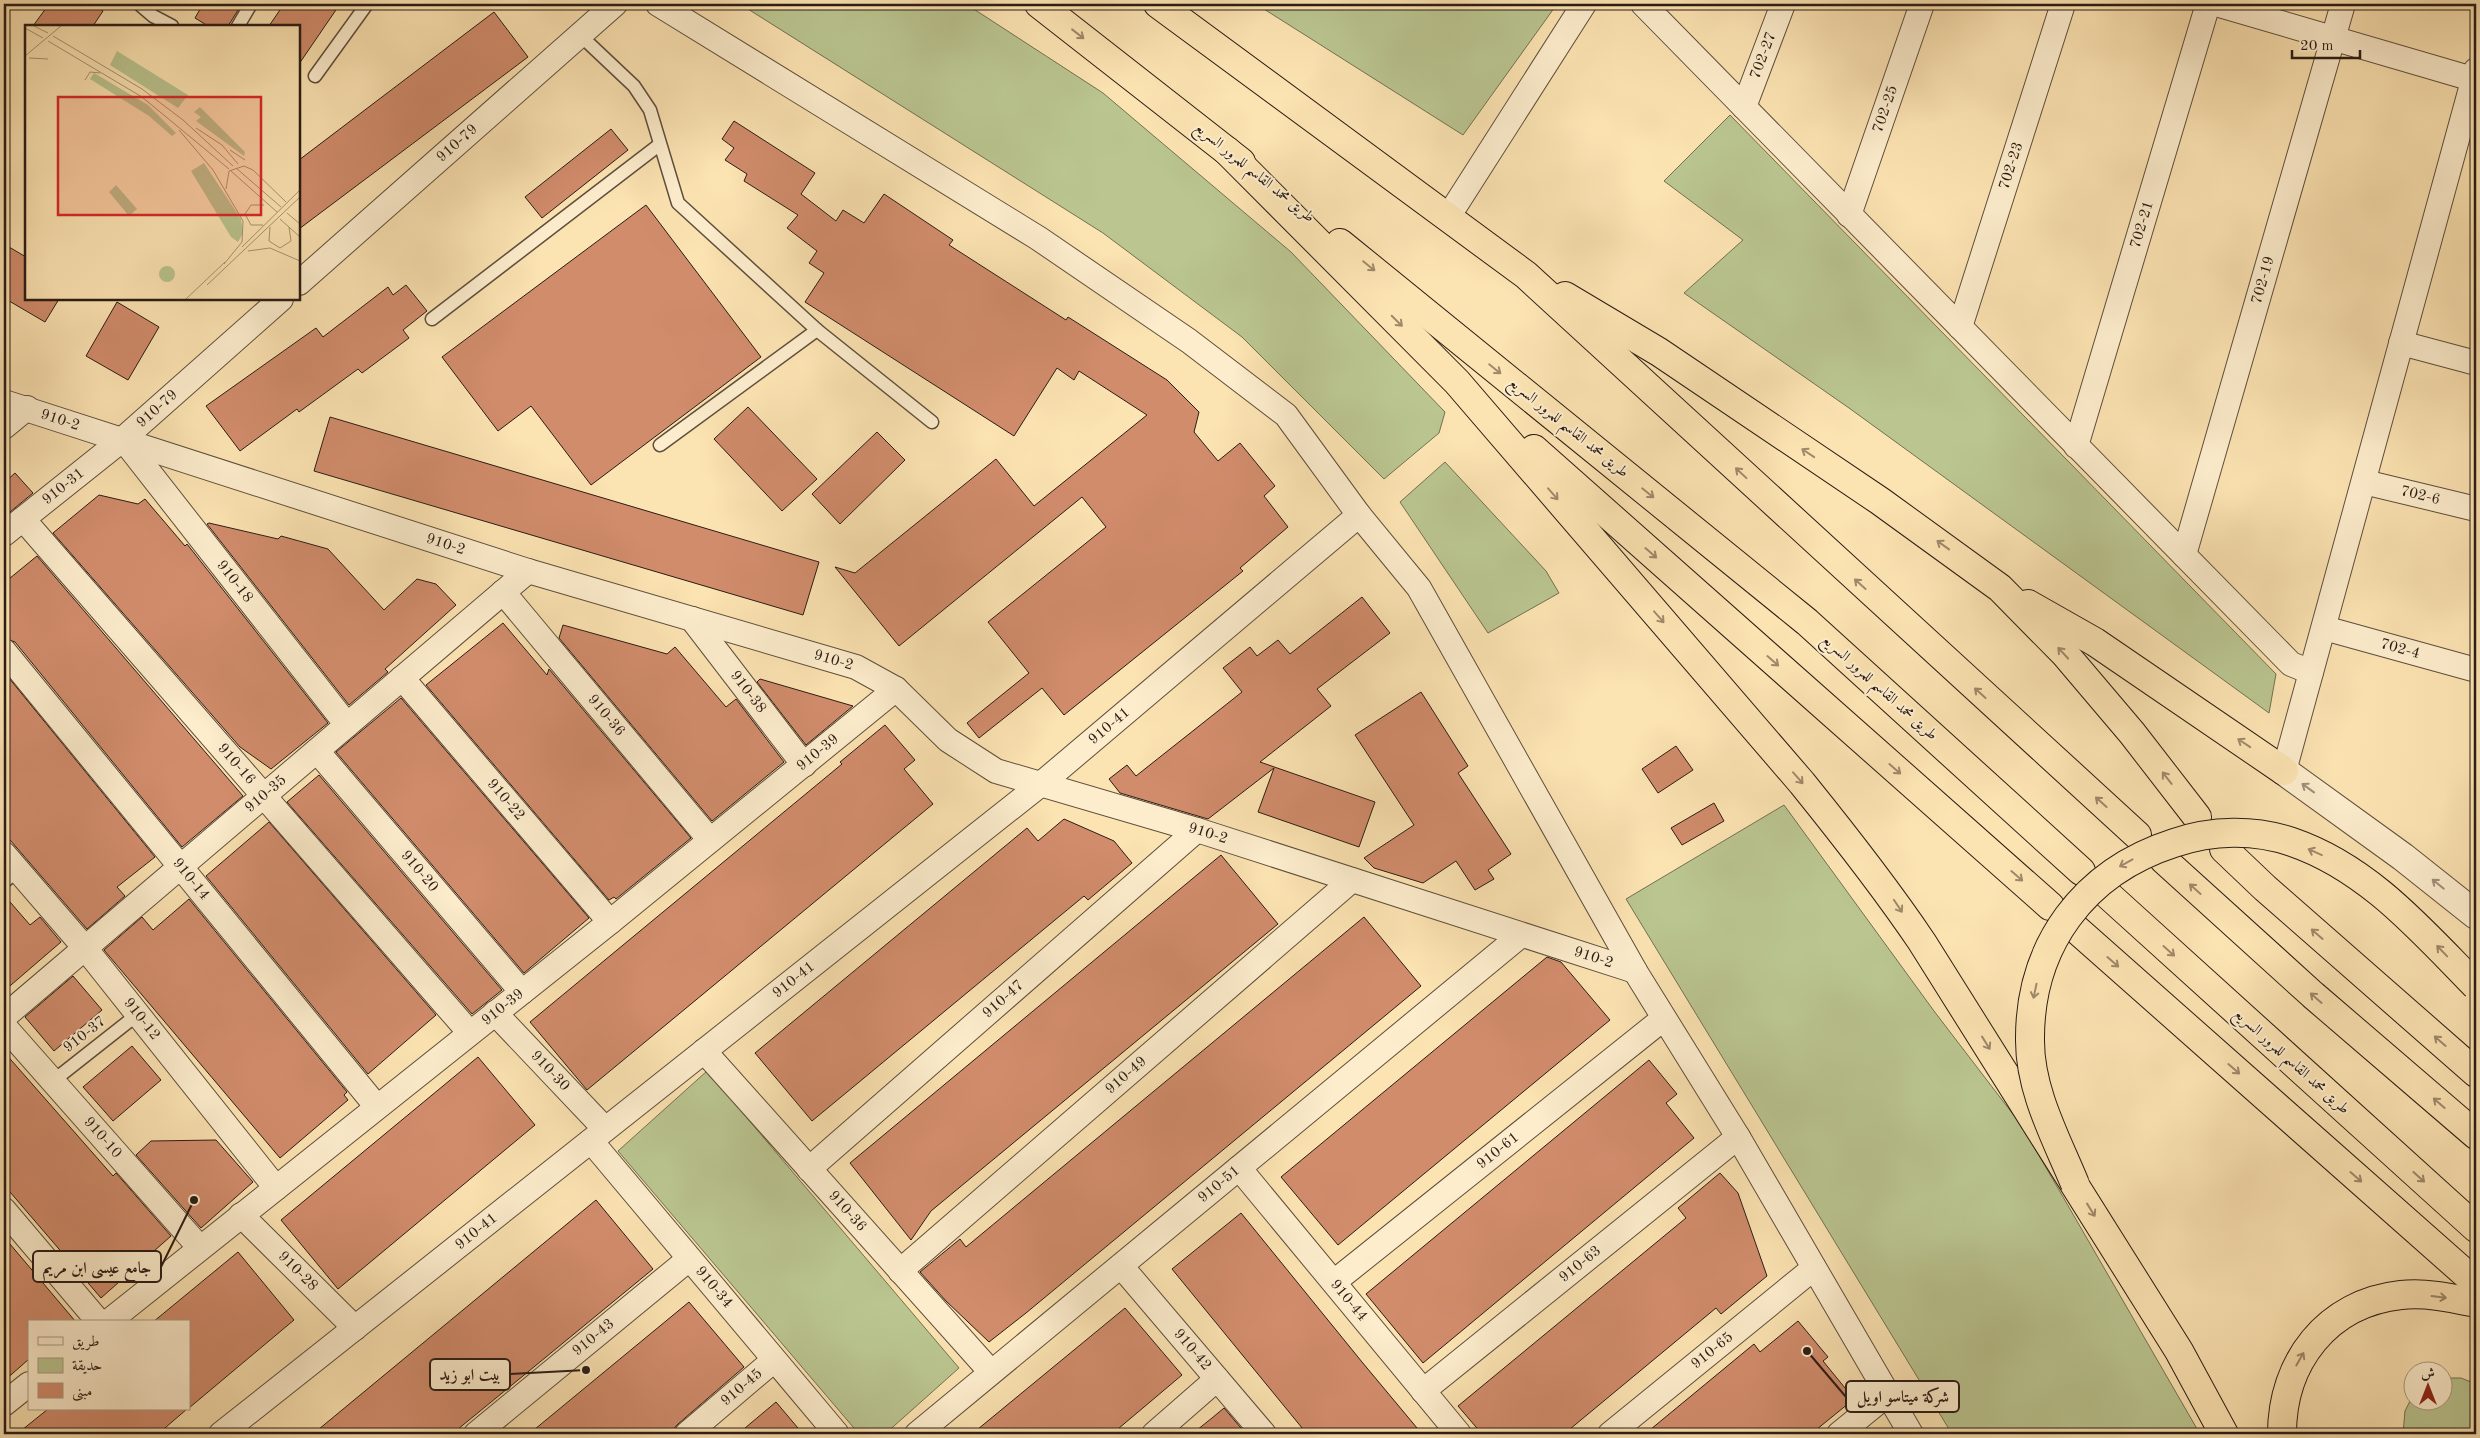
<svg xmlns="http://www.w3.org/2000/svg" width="2480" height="1438" font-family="'Old Standard TT',Amiri,serif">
  <rect width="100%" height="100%" fill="#fce3b2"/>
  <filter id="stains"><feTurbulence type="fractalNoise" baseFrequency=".004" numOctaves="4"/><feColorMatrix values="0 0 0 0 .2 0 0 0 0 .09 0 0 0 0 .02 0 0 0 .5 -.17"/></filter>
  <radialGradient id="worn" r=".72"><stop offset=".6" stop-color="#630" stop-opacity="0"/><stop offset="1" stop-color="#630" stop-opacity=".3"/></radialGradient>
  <!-- green -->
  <g fill="#bac590" stroke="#727052">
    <polygon points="740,4 966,4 1103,93 1291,252 1445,412 1439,433 1384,479 1242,337 1103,233"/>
    <polygon points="1256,4 1557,4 1463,135"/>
    <polygon points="1730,115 2276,674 2269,713 1849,408 1684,293 1743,240 1664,181"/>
    <polygon points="1445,462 1546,571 1559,593 1488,633 1400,502"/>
    <polygon points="1784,805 1934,1011 2022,1126 2200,1434 1952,1434 1626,899"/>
    <polygon points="707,1071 959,1368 885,1434 859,1434 618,1151"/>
    <polygon points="2443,1378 2461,1378 2476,1384 2476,1434 2403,1434 2405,1411 2412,1397 2412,1400 2442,1400"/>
  </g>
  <!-- building -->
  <g fill="#d18c6c" stroke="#2a1c15">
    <polygon points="49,4 93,4 103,11 93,26 33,26"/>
    <polygon points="203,4 242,4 228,26 208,26 195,18"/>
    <polygon points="284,4 340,4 299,64 299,26 269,26"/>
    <polygon points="494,12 528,57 299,229 299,160"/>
    <polygon points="734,121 815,173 801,194 836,221 843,210 864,223 884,194 953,240 949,245 1066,320 1068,317 1167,380 1199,412 1194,432 1218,461 1240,443 1275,486 1264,496 1288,527 1240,568 1243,571 1064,715 1042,688 979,738 967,723 1029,673 988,622 1106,527 1082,497 899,646 835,567 855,573 996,459 1034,506 1147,415 1079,371 1074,380 1057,368 1014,436 805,302 824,273 809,263 817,251 787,228 798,215 744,181 747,174 725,160 734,148 722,139"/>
    <polygon points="611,129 628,150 542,218 525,197"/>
    <polygon points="646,205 761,357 591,485 531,406 498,431 442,357"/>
    <polygon points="4,244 26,257 26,299 59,299 45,322 4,298"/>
    <polygon points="406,285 427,311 403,330 409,338 362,373 358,369 299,412 297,409 240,451 206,406 316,328 323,337 388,287 393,295"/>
    <polygon points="117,302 159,327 128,380 86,356"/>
    <polygon points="748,407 817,479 782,511 714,439"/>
    <polygon points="330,417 819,562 803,615 314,471"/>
    <polygon points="877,432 905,460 840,524 812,494"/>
    <polygon points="15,473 33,493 4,517 4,483"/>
    <polygon points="99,495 138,504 145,499 185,546 187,544 328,723 271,769 240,747 53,533"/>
    <polygon points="209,523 278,539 281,536 328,549 384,610 417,579 436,584 456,605 385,669 388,672 349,705 207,524"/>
    <polygon points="37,556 243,796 182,847 15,642 4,638 4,583"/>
    <polygon points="1362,597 1390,633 1317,689 1331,706 1260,762 1375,802 1359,847 1258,812 1274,768 1208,819 1120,793 1109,779 1127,765 1136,776 1242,692 1223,668 1250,647 1257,656 1278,640 1290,654"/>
    <polygon points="503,623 547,675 549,669 691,838 616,899 614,897 609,900 426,685"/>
    <polygon points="563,625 667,654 675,647 726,707 736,699 784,762 712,821 559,638"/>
    <polygon points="4,672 155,857 117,887 125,896 87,929 4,833"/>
    <polygon points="760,679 853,706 806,745 757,682"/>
    <polygon points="1421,692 1468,766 1458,773 1511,854 1488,870 1494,879 1475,890 1456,861 1423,883 1374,868 1364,858 1414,825 1355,735"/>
    <polygon points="401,698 589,918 524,973 336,752"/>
    <polygon points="885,725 915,760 904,769 933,804 587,1090 530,1022 842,764 840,762"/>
    <polygon points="1676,746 1693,770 1658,793 1642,769"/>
    <polygon points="319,775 502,990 472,1014 287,802"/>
    <polygon points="1714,803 1724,821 1682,845 1671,828"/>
    <polygon points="1064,819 1114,841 1132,863 1088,900 1084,896 812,1121 755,1053 1027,828 1038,841"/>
    <polygon points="269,822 436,1015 368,1074 206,876"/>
    <polygon points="1221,855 1278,924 931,1211 911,1240 850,1163"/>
    <polygon points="4,895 30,925 40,917 61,942 4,991"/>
    <polygon points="189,899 347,1092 344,1095 348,1100 280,1158 104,950 142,917 153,930"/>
    <polygon points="1364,917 1421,986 1026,1313 989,1342 946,1301 920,1272 960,1239 966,1247"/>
    <polygon points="1547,957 1561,962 1610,1020 1338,1245 1281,1177"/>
    <polygon points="73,976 102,1010 54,1051 25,1017"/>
    <polygon points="132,1046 161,1080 113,1121 83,1087"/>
    <polygon points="4,1052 113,1176 116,1173 171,1236 101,1298 4,1185"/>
    <polygon points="478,1057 535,1125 338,1289 281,1220"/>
    <polygon points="1649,1060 1677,1094 1666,1103 1694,1138 1423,1363 1366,1294"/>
    <polygon points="216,1140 253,1182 201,1228 136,1155 151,1141"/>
    <polygon points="1720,1173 1738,1193 1767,1276 1721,1314 1716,1308 1564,1434 1482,1434 1458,1406 1686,1218 1678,1208"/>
    <polygon points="596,1200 653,1269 529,1371 452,1434 313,1434"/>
    <polygon points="1241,1213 1362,1362 1422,1434 1307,1434 1172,1269"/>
    <polygon points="4,1237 76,1322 29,1322 29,1359 4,1381"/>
    <polygon points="238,1252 294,1320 189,1408 189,1322 153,1322"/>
    <polygon points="689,1302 744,1367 678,1424 669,1434 529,1434"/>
    <polygon points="1125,1308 1182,1375 1112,1434 972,1434"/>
    <polygon points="1798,1321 1828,1357 1823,1361 1854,1399 1811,1434 1645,1434 1754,1344 1760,1352"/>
    <polygon points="776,1402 803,1434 738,1434 751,1423"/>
    <polygon points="1224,1408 1246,1434 1192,1434 1212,1418"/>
    <polygon points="48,1409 187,1409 158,1434 17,1434"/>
  </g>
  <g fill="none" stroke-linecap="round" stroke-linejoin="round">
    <!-- service casing -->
    <g stroke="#5e4e3c" stroke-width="15">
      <g id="service">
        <polyline points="139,4 153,16 172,26"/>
        <polyline points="238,26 251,4"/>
        <polyline points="580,35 634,86 650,110 678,203 817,330 932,422"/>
        <polyline points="315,76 367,4"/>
        <polyline points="432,319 659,145"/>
        <polyline points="660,445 817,330"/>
        <polyline points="4,882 18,870"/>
        <polyline points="53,1081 138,1014"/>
      </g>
    </g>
    <!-- minor casing -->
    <g stroke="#5e4e3c" stroke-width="26">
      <g id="minor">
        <polyline points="658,4 1038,238 1189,341 1286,415 1359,515 1419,588 1635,971 1738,1137 1911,1434"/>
        <polyline points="1643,4 2291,664 2311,672"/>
        <polyline points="2216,4 2476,80"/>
        <path id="s1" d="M1744,107L1783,4"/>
        <path id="s2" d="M1849,215L1922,4"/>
        <polyline points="1448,217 1584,4"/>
        <path id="s3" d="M299,283L615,4"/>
        <path id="s4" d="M1960,327L2063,4"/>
        <polyline points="2401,343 2476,363"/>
        <path id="s5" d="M4,402L528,571L856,667L896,689L948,740L996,771L1197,830L1635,971"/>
        <polyline points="4,427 27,408"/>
        <path id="s6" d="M123,439L347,725"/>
        <path id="s7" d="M2076,446L2208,4"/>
        <path id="s8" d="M2364,482L2476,509"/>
        <path id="s9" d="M23,519L470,1033"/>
        <path id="s10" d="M4,534L123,439L281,299"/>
        <path id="s11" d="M2184,555L2343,4"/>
        <path id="s12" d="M503,592L710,840"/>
        <path id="s13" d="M692,619L804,765"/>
        <path id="s14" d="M2324,628L2476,670"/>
        <path id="s15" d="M4,651L377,1107"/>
        <path id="s16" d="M402,678L610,922"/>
        <path id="s17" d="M317,751L522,992"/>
        <polyline points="2284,771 2476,70"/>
        <path id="s18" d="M4,854L85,948L276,1188"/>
        <path id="s19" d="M495,1013L605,1129"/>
        <path id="s20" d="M4,1017L528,571"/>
        <path id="s21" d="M4,1026L200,1248"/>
        <path id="s22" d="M704,1051L991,1372"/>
        <path id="s23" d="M591,1141L837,1434"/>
        <path id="s24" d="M1239,1168L1459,1434"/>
        <path id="s25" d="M809,1169L1197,830"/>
        <polyline points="4,1210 99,1322"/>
        <path id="s26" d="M241,1215L355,1328"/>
        <path id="s27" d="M1121,1266L1264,1434"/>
        <path id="s28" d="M900,1271L1352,880"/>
        <path id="s29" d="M1334,1282L1663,1019"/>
        <path id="s30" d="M108,1322L610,922L896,689"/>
        <path id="s31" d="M1423,1391L1738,1137"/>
        <polyline points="4,1404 29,1384"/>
        <path id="s32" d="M221,1434L1041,784L1359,515"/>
        <path id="s33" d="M476,1434L689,1259"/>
        <path id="s34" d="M687,1434L774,1360"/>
        <path id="s35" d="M917,1434L1521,935"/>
        <polyline points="1154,1434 1217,1379"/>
        <path id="s36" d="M1610,1434L1814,1268"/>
        <polyline points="1839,1434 1888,1394"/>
      </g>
    </g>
    <!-- tertiary casing -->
    <g stroke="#5e4e3c" stroke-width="30">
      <polyline id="tertiary" points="2284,771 2403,857 2476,915"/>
    </g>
    <!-- motorway casing -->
    <g stroke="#2a1c15" stroke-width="30">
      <g id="motorway">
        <polyline points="1039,4 1241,162"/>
        <polyline points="1158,4 1526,275 2137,835"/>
        <path d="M1227,151L1457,382L1802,783C1844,835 1885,887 1922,942L2179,1351L2224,1434"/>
        <polyline points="1340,243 1807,622 2081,871"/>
        <polyline points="1565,296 1659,352 1880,501 2000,588 2065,654 2132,733 2197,817"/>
        <polyline points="1534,449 2050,906"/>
        <polyline points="2028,604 2095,642 2284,771"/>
        <polyline points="2224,849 2265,888 2476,1073"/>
        <polyline points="2164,860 2313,995 2476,1135"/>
        <polyline points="2107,894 2476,1228"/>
        <polyline points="2076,929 2476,1283"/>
        <path d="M2282,1434C2282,1362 2327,1303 2401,1295C2425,1292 2452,1298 2476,1303"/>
      </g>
    </g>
    <!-- service -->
    <use href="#service" stroke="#fdedcd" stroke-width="12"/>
    <!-- minor -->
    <use href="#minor" stroke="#fdedcd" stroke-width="24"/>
    <!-- tertiary -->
    <use href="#tertiary" stroke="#fdedcd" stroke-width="28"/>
    <!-- motorway -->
    <use href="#motorway" stroke="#fce3b2" stroke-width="28"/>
    <!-- motorway-bridge casing -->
    <g stroke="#2a1c15" stroke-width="30" stroke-linecap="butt">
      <path id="motorway-bridge" d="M2075,1184C2056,1138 2030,1091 2030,1041C2029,945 2084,872 2174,843C2212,830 2254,829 2292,842C2368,868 2421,930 2476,986"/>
    </g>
    <!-- motorway-bridge -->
    <use href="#motorway-bridge" stroke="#fce3b2" stroke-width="28"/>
  </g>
  <!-- one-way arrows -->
  <defs><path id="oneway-shaft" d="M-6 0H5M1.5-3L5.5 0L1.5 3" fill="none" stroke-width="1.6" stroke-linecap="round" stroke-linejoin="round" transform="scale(1.25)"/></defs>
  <g stroke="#9e896b">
    <use href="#oneway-shaft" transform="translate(1078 34) rotate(38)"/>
    <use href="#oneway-shaft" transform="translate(1369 266) rotate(39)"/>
    <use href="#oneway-shaft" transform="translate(1397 321) rotate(45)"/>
    <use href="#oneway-shaft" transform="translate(1495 369) rotate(39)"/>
    <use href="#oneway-shaft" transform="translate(1808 453) rotate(-146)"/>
    <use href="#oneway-shaft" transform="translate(1741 473) rotate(-137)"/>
    <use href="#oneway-shaft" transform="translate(1648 493) rotate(39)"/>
    <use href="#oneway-shaft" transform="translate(1553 494) rotate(49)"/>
    <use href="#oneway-shaft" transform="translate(1943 545) rotate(-144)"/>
    <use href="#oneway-shaft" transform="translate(1651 553) rotate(41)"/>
    <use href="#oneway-shaft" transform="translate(1860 584) rotate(-138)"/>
    <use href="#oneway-shaft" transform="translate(1659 617) rotate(49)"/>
    <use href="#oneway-shaft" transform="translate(2063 653) rotate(-133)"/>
    <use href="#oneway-shaft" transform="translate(1773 661) rotate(41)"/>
    <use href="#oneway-shaft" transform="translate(1980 693) rotate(-138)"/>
    <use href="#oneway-shaft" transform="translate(2244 743) rotate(-146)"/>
    <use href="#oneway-shaft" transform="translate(1895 769) rotate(41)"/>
    <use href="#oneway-shaft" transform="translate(1798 778) rotate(49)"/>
    <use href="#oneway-shaft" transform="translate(2167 778) rotate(-128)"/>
    <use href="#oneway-shaft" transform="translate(2101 802) rotate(-138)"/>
    <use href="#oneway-shaft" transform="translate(2315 852) rotate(-156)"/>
    <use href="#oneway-shaft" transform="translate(2126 863) rotate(151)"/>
    <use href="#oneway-shaft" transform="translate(2017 876) rotate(41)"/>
    <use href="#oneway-shaft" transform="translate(2195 889) rotate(-138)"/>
    <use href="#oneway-shaft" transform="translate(1898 906) rotate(56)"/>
    <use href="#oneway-shaft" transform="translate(2317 934) rotate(-139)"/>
    <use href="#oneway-shaft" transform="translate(2169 951) rotate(42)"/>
    <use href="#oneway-shaft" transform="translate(2442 951) rotate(-134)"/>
    <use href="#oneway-shaft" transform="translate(2113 962) rotate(41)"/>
    <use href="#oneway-shaft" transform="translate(2035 991) rotate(102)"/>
    <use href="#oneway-shaft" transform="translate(2316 998) rotate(-139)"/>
    <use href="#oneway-shaft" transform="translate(2440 1041) rotate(-139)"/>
    <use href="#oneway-shaft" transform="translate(1986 1043) rotate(58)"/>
    <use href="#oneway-shaft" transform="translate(2234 1069) rotate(41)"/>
    <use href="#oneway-shaft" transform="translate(2439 1103) rotate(-139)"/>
    <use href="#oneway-shaft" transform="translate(2356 1177) rotate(41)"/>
    <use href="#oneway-shaft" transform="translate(2419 1177) rotate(42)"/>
    <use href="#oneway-shaft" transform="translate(2091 1210) rotate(58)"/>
    <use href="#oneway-shaft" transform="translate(2439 1297) rotate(7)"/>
    <use href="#oneway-shaft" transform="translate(2300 1359) rotate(-60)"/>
  </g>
  <g stroke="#9e8f7a">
    <use href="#oneway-shaft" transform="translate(2308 788) rotate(-144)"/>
    <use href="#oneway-shaft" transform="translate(2438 884) rotate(-141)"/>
  </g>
  <g text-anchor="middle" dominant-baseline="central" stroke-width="4" stroke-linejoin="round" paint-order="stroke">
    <!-- street labels -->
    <g font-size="15" fill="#2a1c15" stroke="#fdedcd">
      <text stroke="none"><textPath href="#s1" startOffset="55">702-27</textPath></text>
      <text stroke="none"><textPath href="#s2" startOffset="112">702-25</textPath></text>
      <text stroke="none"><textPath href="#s3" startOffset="211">910-79</textPath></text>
      <text stroke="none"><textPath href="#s4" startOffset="169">702-23</textPath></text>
      <text transform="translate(1254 173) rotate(39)">طريق محمد القاسم للمرور السريع</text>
      <text stroke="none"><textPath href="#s7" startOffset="231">702-21</textPath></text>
      <text stroke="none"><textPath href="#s11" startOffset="286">702-19</textPath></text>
      <text stroke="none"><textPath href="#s10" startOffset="198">910-79</textPath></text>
      <text stroke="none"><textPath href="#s5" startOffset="59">910-2</textPath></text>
      <text transform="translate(1568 428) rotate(39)">طريق محمد القاسم للمرور السريع</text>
      <text stroke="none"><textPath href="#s10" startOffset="76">910-31</textPath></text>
      <text stroke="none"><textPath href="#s8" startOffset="58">702-6</textPath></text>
      <text stroke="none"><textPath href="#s5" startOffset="464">910-2</textPath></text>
      <text stroke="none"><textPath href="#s6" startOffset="181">910-18</textPath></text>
      <text stroke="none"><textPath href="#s14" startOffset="79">702-4</textPath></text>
      <text stroke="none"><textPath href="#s5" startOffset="869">910-2</textPath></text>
      <text transform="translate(1879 688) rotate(42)">طريق محمد القاسم للمرور السريع</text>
      <text stroke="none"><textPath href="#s13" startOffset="92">910-38</textPath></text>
      <text stroke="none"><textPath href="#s12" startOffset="161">910-36</textPath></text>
      <text stroke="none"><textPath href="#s32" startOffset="1136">910-41</textPath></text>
      <text stroke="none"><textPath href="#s30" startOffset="910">910-39</textPath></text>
      <text stroke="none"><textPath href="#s9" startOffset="325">910-16</textPath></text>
      <text stroke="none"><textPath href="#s20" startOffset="344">910-35</textPath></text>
      <text stroke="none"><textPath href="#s16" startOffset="160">910-22</textPath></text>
      <text stroke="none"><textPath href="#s5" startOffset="1289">910-2</textPath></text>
      <text stroke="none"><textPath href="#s17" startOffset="158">910-20</textPath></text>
      <text stroke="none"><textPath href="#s15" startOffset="295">910-14</textPath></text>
      <text stroke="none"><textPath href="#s5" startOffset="1694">910-2</textPath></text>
      <text stroke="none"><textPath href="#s32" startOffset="731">910-41</textPath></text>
      <text stroke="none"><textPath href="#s25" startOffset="258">910-47</textPath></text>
      <text stroke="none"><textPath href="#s30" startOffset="505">910-39</textPath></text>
      <text stroke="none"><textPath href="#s18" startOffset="215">910-12</textPath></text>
      <text transform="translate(85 1035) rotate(-38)">910-37</text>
      <text transform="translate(2291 1062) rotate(42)">طريق محمد القاسم للمرور السريع</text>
      <text stroke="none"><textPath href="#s19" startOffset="80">910-30</textPath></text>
      <text stroke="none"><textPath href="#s28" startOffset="299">910-49</textPath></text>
      <text stroke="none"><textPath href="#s21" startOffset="149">910-10</textPath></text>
      <text stroke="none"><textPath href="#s29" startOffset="210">910-61</textPath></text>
      <text stroke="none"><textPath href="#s35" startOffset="392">910-51</textPath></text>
      <text stroke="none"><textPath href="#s22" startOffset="215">910-36</textPath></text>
      <text stroke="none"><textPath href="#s32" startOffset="326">910-41</textPath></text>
      <text stroke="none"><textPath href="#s31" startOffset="202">910-63</textPath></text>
      <text stroke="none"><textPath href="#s26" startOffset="80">910-28</textPath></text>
      <text stroke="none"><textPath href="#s23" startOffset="191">910-34</textPath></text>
      <text stroke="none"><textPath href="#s24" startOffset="172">910-44</textPath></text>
      <text stroke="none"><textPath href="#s33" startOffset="152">910-43</textPath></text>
      <text stroke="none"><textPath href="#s27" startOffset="110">910-42</textPath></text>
      <text stroke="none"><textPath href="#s36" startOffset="132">910-65</textPath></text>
      <text stroke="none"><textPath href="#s34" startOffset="72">910-45</textPath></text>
    </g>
  </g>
  <!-- overview -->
  <g transform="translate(25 25)">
    <rect width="275" height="275" fill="#fce3b2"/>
    <path d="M92,26L163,70L153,83L85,40ZM69,48L123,80L151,108L147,111L124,91L65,54ZM175,82L220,127L219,131L171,96L176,92L169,87ZM179,138L216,194L218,208L213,217L206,212L166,146ZM91,160L112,184L104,191L84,167ZM134 249a8 8 0 1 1 16 0a8 8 0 1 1-16 0Z" fill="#bac590"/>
    <path fill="none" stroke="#a89373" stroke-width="1" d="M9,1L23,8M0,3L18,13M28,11L117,64L158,95L208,141M23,16L117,72L204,144M0,31L36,1M4,33L23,34M60,55L65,47L75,48M171,103L197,120L213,139M154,105L188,145L218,196L217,217L199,239M205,125L220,135M211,143L256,182M206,146L252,187M201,164L204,146L219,141L228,145L261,177M262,188L275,199M255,194L275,212M238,200H226L220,189L226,180H239M245,202L244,216L255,223L266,216L264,202M217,222L275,165M223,226L245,223L275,236M182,260L275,172M161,274L200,237"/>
    <path fill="#d62828" fill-opacity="0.15" stroke="#d62828" stroke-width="2.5" d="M33,72H236V190H33Z"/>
    <rect width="275" height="275" fill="none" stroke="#2a1c15" stroke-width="2.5"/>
  </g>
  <!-- callouts -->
  <path fill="none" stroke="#2a1c15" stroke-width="2" d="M194 1200L161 1267M586 1370L510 1374M1807 1351L1846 1397"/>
  <g fill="#2a1c15" stroke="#fdedcd" stroke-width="2">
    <circle cx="194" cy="1200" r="5"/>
    <circle cx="586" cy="1370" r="5"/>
    <circle cx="1807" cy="1351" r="5"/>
  </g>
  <g fill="#fdedcd" stroke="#2a1c15" stroke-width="2">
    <rect x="33" y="1251" width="128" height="31" rx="5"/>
    <rect x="430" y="1359" width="80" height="31" rx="5"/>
    <rect x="1846" y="1381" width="113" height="31" rx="5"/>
  </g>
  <g font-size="16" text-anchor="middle" font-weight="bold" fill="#2a1c15">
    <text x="97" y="1273">جامع عيسى ابن مريم</text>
    <text x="470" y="1380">بيت ابو زيد</text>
    <text x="1903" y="1402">شركة ميتاسو اويل</text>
  </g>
  <!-- margin -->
  <rect width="2480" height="1438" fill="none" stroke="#fce3b2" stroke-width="20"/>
  <rect x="5" y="5" width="2470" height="1428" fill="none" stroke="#2a1c15" stroke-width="2.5"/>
  <rect x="10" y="10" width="2460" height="1418" fill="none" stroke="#2a1c15"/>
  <!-- legend -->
  <rect x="28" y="1320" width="162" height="90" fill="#fdedcd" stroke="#a99983"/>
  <rect x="38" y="1337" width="25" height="8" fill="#fdedcd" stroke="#a99983"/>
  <text x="72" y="1346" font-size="15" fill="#2a1c15">طريق</text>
  <rect x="38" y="1358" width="25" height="15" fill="#bac590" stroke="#a99983"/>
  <text x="72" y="1370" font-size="15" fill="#2a1c15">حديقة</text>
  <rect x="38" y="1383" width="25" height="15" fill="#d18c6c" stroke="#a99983"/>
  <text x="72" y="1396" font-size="15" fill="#2a1c15">مبنى</text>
  <!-- north arrow -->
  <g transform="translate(2428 1386)"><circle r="24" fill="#fdedcd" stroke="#a99983"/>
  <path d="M0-4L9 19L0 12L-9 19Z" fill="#8f2418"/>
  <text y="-8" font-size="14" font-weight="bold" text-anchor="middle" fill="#2a1c15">ش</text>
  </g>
  <!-- scale -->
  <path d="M2292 50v8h68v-8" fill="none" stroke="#2a1c15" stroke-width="2.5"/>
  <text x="2300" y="50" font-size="15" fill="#2a1c15" stroke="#fdedcd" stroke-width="4" paint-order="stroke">20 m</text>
  <rect width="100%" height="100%" filter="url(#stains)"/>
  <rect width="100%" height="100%" fill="url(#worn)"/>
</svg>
